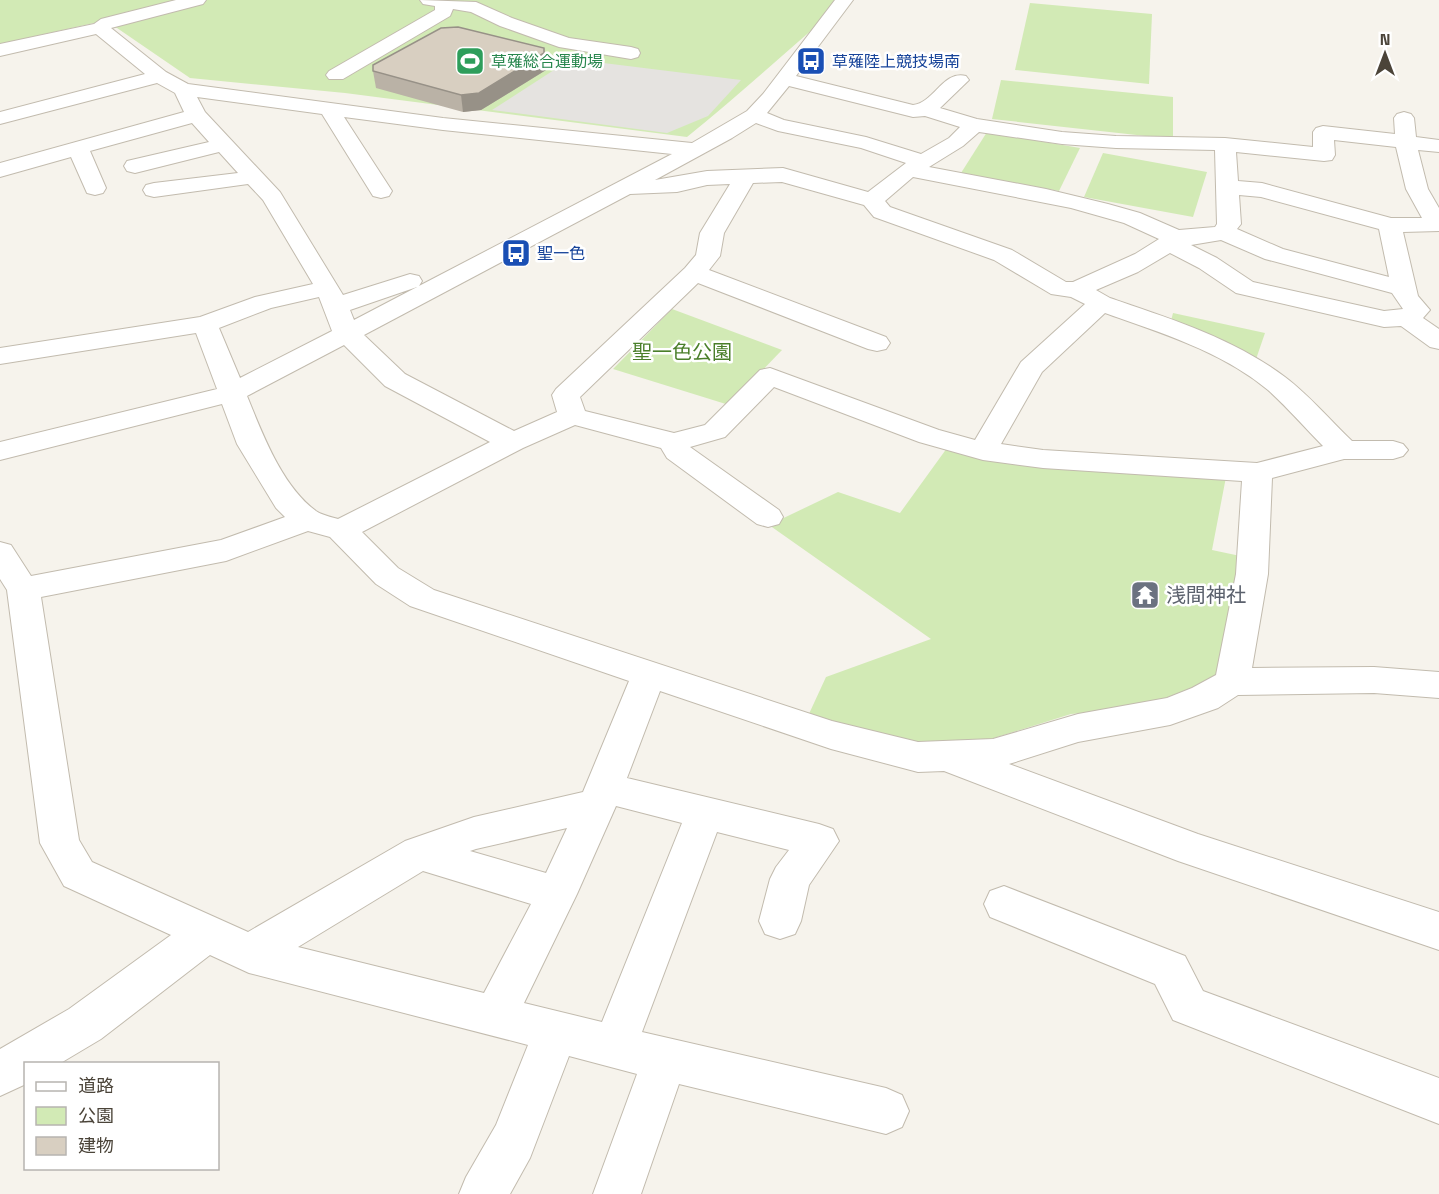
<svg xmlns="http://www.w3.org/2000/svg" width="1439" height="1194" font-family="'Space Grotesk','Noto Sans JP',sans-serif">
  <rect width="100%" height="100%" fill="#f6f3ec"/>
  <!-- green -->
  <g fill="#d2eab5">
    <path d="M0,0H847C793,45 742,93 687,137L345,93L190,78L117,28L94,23L0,44Z"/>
    <polygon points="1030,3 1152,14 1149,84 1015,70"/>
    <polygon points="1001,80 1173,97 1173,139 992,119"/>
    <polygon points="987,132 1080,148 1059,191 961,173"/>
    <polygon points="1103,153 1207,172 1193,217 1084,197"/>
    <polygon points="672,309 782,350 729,405 613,369"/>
    <polygon points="1173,313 1265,333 1255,362 1171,321"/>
    <polygon points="947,448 1226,477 1212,550 1245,557 1217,680 1139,708 1071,714 975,744 934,749 808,716 826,677 931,639 769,525 838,492 900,513"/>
  </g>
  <!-- parking -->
  <polygon fill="#e5e3e0" points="571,59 741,80 708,116 667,133 492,110"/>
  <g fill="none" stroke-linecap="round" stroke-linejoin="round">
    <!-- minor casing -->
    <g stroke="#c2bbae" stroke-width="2">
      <g id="minor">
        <path d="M176,0H206L203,4L111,28L166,72L188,84L443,118L692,143L747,111L763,94L835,0H853L796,76L913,105C934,103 943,70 966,76L969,80L940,108L977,119L1062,132L1116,136L1225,138L1313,147V132L1316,128L1323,126L1395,134L1394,118L1397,114L1404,112L1411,114L1414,118L1416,137L1439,140V152L1418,150L1428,189L1439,208V231L1403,232L1418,296L1430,310L1423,318L1439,329V349L1430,347L1401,326L1384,327L1236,293L1199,268L1170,253L1138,272L1096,290L1110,298C1171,319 1233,338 1285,377C1309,395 1330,420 1352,441H1393L1403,444L1408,450L1403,456L1393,459H1344L1272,478L1268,574L1252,668L1374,667L1439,672V698L1374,693L1238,695L1218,708L1170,725L1078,742L1009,764L1198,834L1439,912V950L1178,861L944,771L918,772L831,749L660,691L627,778L819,824L833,829L839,841L809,885L801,921L795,934L780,939L765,934L759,921L770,879L776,867L789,850L717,832L642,1032L886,1088L902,1095L909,1111L902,1127L886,1134L679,1084L641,1194H593L637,1074L569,1056L530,1158L510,1194H459L466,1177L496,1125L528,1045L249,973L210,955L101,1039L59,1064H26V1084L0,1096V1049L69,1009L171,935L64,886L40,843L7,590L0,579V542L11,545L31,576L221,540L285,517L276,508L237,444L222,404L0,460V442L217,389L196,333L0,364V348L200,317L255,297L313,284L263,200L248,184L154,197L146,195L143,190L146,185L154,183L238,173L219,152L135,173L127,171L124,166L127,161L209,142L192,123L90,151L106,188L103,193L95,195L87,193L71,157L0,177V163L184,112L175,93L157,83L0,124V112L145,74L96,34L0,56V44L94,24L101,19ZM789,86L913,117L925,116L960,127L949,138L921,154L866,137L784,120L767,113ZM197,97L322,114L373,196L381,198L389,196L392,191L344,117L443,130L672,154L419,286L422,281L419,276L410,274L343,295L280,192L205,112ZM756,123L778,131L861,148L906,163L868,192L783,168L707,171L655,180L732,138ZM979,132L1062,144L1116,148L1215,150L1217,224L1215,227L1179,230L1140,213L1108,204L1046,189L929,167L963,146ZM1334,140L1396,147L1406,189L1422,218H1391L1262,183L1238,181L1236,152L1324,161L1332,160L1335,155ZM913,177L1071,208L1124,223L1159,239L1135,254L1073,282H1066L1012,250L890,207L885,201ZM782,182L864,205L874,217L994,260L1051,294L1071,297L1085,304L1021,362L975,440L939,430L770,368L760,370L705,425L674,433L585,411L580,397L698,283L868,349L877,351L886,349L890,343L886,337L709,270L720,256L724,233L753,183ZM730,184L700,233L696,255L685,268L556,389L552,395L557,412L514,431L405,374L364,335L630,194L677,192L707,185ZM1239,195L1261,197L1379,229L1389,277L1283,249L1237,229L1241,224ZM1221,240L1265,259L1392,293L1403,309L1384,311L1253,282L1217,258L1191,245ZM417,287L354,320L350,310ZM319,297L332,331L240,378L219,328L271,308ZM1105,313C1161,333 1221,351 1268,390C1287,407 1305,428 1323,446L1257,463L1043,450L1001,444L1042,372ZM344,345L385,386L490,442L338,519C331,517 322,515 316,511C282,486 263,435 247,396ZM774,387L919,442L983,460L1043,468L1242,481L1236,574L1216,675L1192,688L1167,698L1078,714L993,739L918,742L832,721L434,590L398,568L362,532L523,448L575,425L661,448L667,458L757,524L768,527L779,524L783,517L779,510L690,447L725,437ZM308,531L330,537L376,584L410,606L629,681L583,792L474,817L405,841L248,932L92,862L79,840L41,597L226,561ZM616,806L682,823L602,1022L524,1003L577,894ZM567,828L546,873L470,851L476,849ZM423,871L531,904L484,993L298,947Z"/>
        <polygon points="420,0 476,2 512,18 569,38 631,47 638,49 640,53 638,57 631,59 559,47 500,26 471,12 453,9 450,16 343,79 329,79 326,75 329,71 435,10 435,6 423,4"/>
        <polygon points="1004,886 1185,956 1203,991 1439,1078 1439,1124 1173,1020 1155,984 990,917 984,904 990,891"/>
      </g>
    </g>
    <!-- minor -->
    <use href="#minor" fill="#fff" fill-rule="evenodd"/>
  </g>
  <!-- wall -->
  <polygon fill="#bab2a6" points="544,48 546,70 481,110 463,112 376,88 373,71"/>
  <!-- shaded-wall -->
  <polygon fill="#979187" points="544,48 546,70 481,110 463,112 461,95"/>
  <!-- building -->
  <polygon fill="#d8cfc1" stroke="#979187" stroke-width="1.5" points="458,27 544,48 544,53 479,93 461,95 373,71 373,65 441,28"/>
  <!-- icons -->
  <defs>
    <g id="stadium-square" transform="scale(1.5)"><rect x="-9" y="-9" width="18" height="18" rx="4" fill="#2e9e5b" stroke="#fff"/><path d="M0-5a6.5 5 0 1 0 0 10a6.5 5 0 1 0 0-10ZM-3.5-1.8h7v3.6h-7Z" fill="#fff"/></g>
    <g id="bus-square" transform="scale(1.5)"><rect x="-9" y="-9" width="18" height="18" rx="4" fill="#1a4fb4" stroke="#fff"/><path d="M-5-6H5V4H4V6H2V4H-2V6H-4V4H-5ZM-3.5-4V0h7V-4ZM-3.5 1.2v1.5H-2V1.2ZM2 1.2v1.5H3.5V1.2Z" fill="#fff"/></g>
    <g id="temple-square" transform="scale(1.5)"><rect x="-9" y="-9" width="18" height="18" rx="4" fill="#6b7280" stroke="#fff"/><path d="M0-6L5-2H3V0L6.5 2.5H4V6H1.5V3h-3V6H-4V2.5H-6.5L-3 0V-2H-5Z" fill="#fff"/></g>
  </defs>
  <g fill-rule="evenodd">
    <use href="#stadium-square" x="470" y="61"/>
    <use href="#bus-square" x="811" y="61"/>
    <use href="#bus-square" x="516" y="253"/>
    <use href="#temple-square" x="1145" y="595"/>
  </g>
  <g text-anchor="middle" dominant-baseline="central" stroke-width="5" stroke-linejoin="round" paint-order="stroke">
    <!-- far-leisure labels -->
    <g font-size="16" fill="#27864d" stroke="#fff" text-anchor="start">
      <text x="491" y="61">草薙総合運動場</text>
    </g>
    <!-- far-transit labels -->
    <g font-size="16" fill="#164399" stroke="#fff" text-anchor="start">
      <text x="832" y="61">草薙陸上競技場南</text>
      <text x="537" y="253">聖一色</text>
    </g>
    <!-- park labels -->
    <g font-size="20" fill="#4a7f2a" stroke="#fff">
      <text x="682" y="352">聖一色公園</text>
    </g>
    <!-- worship labels -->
    <g font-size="20" fill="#5b616d" stroke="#fff" text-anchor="start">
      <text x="1166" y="595">浅間神社</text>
    </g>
  </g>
  <!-- legend -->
  <rect x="24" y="1062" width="195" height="108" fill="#ffffff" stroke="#b7b4b0" stroke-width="1.5"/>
  <rect x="36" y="1082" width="30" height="9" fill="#ffffff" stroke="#b7b4b0" stroke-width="1.5"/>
  <text x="78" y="1092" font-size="18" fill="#4b4439">道路</text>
  <rect x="36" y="1107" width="30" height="18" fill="#d2eab5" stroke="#b7b4b0" stroke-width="1.5"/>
  <text x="78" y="1122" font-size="18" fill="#4b4439">公園</text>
  <rect x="36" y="1137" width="30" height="18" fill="#d8cfc1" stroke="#b7b4b0" stroke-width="1.5"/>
  <text x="78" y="1152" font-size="18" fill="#4b4439">建物</text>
  <!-- north arrow -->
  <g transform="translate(1385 54)" stroke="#ffffff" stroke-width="4.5" paint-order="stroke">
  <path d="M0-4.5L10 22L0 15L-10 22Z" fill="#4b4439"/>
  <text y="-9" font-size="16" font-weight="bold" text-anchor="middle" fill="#4b4439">N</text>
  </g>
</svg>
